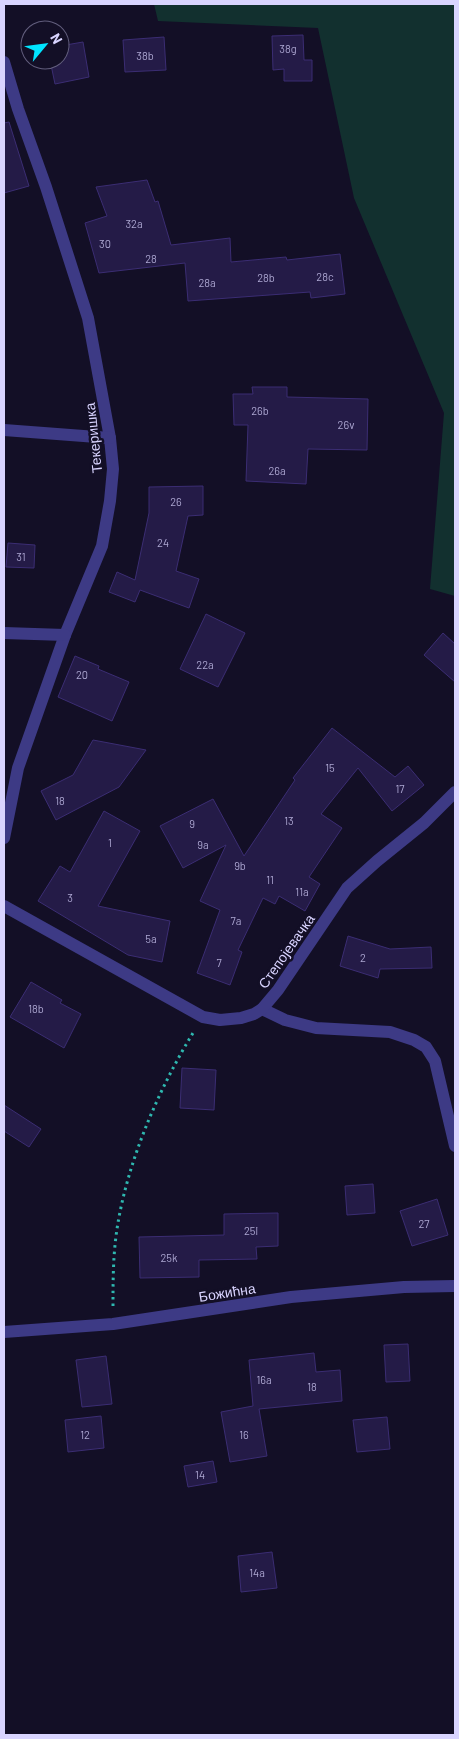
<svg xmlns="http://www.w3.org/2000/svg" width="459" height="1739" font-family="Barlow,sans-serif">
  <rect width="100%" height="100%" fill="#130f26"/>
  <!-- green -->
  <polygon fill="#12302f" points="154,4 455,4 454,214 455,192 455,596 430,589 444,413 354,198 318,28 158,21"/>
  <!-- building -->
  <g fill="#241b47" stroke="#3b2d73">
    <polygon points="303,35 304,60 312,60 312,81 284,81 284,69 273,70 272,36"/>
    <polygon points="164,37 166,70 125,72 123,40"/>
    <polygon points="83,42 89,77 55,84 50,60 60,60 60,46"/>
    <polygon points="9,122 29,186 4,193 4,123"/>
    <polygon points="147,180 155,202 158,201 171,245 230,238 231,262 286,257 287,260 340,254 345,294 311,298 310,292 188,301 185,263 99,273 85,223 107,216 96,187"/>
    <polygon points="252,387 287,387 287,397 368,399 367,450 308,449 306,484 246,481 248,425 234,425 233,394 253,394"/>
    <polygon points="203,486 203,515 188,516 176,571 199,579 189,608 140,590 135,602 109,592 117,572 135,580 149,513 149,487"/>
    <polygon points="8,543 35,545 34,568 6,567"/>
    <polygon points="206,614 245,633 218,687 180,669"/>
    <polygon points="443,633 455,644 455,682 424,655"/>
    <polygon points="75,656 99,666 98,669 129,682 112,721 58,697"/>
    <polygon points="332,728 395,777 408,766 424,785 392,811 358,768 321,814 342,828 309,877 320,884 305,911 279,896 275,904 263,898 238,950 242,952 230,985 197,973 220,910 200,901 226,845 183,868 160,826 213,799 244,856 295,780 293,778"/>
    <polygon points="93,740 146,750 119,787 56,820 41,791 73,775"/>
    <polygon points="104,811 140,831 98,906 170,921 162,962 128,955 38,901 60,866 70,872"/>
    <polygon points="348,936 390,949 431,947 432,968 380,969 378,978 340,966"/>
    <polygon points="31,982 62,1000 60,1003 81,1014 64,1048 10,1017"/>
    <polygon points="182,1068 216,1070 214,1110 180,1108"/>
    <polygon points="4,1105 41,1129 29,1147 4,1131"/>
    <polygon points="373,1184 375,1213 347,1215 345,1186"/>
    <polygon points="437,1199 448,1235 412,1246 400,1211"/>
    <polygon points="278,1213 278,1246 256,1247 257,1259 199,1260 199,1277 140,1278 139,1237 224,1235 224,1214"/>
    <polygon points="408,1344 410,1381 386,1382 384,1345"/>
    <polygon points="314,1353 316,1372 340,1370 342,1401 259,1409 267,1456 230,1462 221,1412 253,1406 249,1360"/>
    <polygon points="106,1356 112,1404 82,1407 76,1360"/>
    <polygon points="101,1416 104,1448 68,1452 65,1420"/>
    <polygon points="387,1417 390,1449 357,1452 353,1420"/>
    <polygon points="213,1461 217,1482 188,1487 184,1466"/>
    <polygon points="272,1552 277,1588 241,1592 238,1556"/>
  </g>
  <g fill="none" stroke-linecap="round" stroke-linejoin="round">
    <!-- path -->
    <path stroke="#2fb8b0" stroke-width="3" stroke-dasharray="2.5 4" stroke-linecap="butt" d="M113,1306C113,1281 113,1255 117,1229C127,1163 158,1090 193,1033"/>
    <!-- service -->
    <polyline stroke="#3d3a85" stroke-width="12" points="262,1009 285,1020 316,1028 390,1032 414,1040 426,1047 435,1061 455,1146"/>
    <!-- minor -->
    <g stroke="#3d3a85" stroke-width="12">
      <polyline points="4,62 18,109 46,187 88,318 110,438 113,469 110,501 102,546 65,635 18,768 4,838"/>
      <polyline points="4,430 110,438"/>
      <polyline points="4,633 65,635"/>
      <polyline points="4,906 203,1017 220,1020 241,1018 254,1014 262,1009 278,990 347,888 377,861 424,823 455,792"/>
      <polyline points="4,1332 113,1324 291,1297 404,1287 455,1286"/>
    </g>
  </g>
  <g text-anchor="middle" dominant-baseline="central" stroke-width="5" stroke-linejoin="round" paint-order="stroke">
    <!-- number labels -->
    <g font-size="11" fill="#aca6d1">
      <text x="288" y="48">38g</text>
      <text x="145" y="55">38b</text>
      <text x="134" y="223">32a</text>
      <text x="105" y="243">30</text>
      <text x="151" y="258">28</text>
      <text x="325" y="276">28c</text>
      <text x="266" y="277">28b</text>
      <text x="207" y="282">28a</text>
      <text x="260" y="410">26b</text>
      <text x="346" y="424">26v</text>
      <text x="277" y="470">26a</text>
      <text x="176" y="501">26</text>
      <text x="163" y="542">24</text>
      <text x="21" y="556">31</text>
      <text x="205" y="664">22a</text>
      <text x="82" y="674">20</text>
      <text x="330" y="767">15</text>
      <text x="400" y="788">17</text>
      <text x="60" y="800">18</text>
      <text x="289" y="820">13</text>
      <text x="192" y="823">9</text>
      <text x="110" y="842">1</text>
      <text x="203" y="844">9a</text>
      <text x="240" y="865">9b</text>
      <text x="270" y="879">11</text>
      <text x="302" y="891">11a</text>
      <text x="70" y="897">3</text>
      <text x="236" y="920">7a</text>
      <text x="151" y="938">5a</text>
      <text x="363" y="957">2</text>
      <text x="219" y="962">7</text>
      <text x="36" y="1008">18b</text>
      <text x="424" y="1223">27</text>
      <text x="251" y="1230">25l</text>
      <text x="169" y="1257">25k</text>
      <text x="264" y="1379">16a</text>
      <text x="312" y="1386">18</text>
      <text x="85" y="1434">12</text>
      <text x="244" y="1434">16</text>
      <text x="200" y="1474">14</text>
      <text x="257" y="1572">14a</text>
    </g>
    <!-- street labels -->
    <g font-size="14" fill="#d9d4ff" stroke="#130f26">
      <text transform="translate(93 438) rotate(-96)">Текеришка</text>
      <text transform="translate(286 951) rotate(-55)">Степојевачка</text>
      <text transform="translate(227 1292) rotate(-9)">Божићна</text>
    </g>
  </g>
  <!-- border -->
  <rect width="459" height="1739" fill="none" stroke="#d9d4ff" stroke-width="10"/>
  <!-- north arrow -->
  <g transform="translate(45 45) rotate(61)"><circle r="24" fill="#130f26" stroke="#625e7d"/>
  <path d="M0-4L9 19L0 12L-9 19Z" fill="#00e5ff"/>
  <text y="-8" font-size="14" font-weight="bold" text-anchor="middle" fill="#d9d4ff">N</text>
  </g>
</svg>
